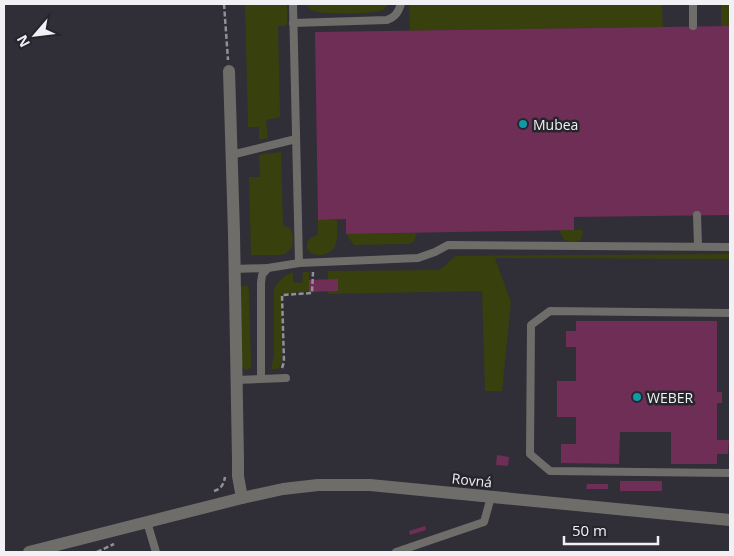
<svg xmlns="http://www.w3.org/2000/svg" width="734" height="556" font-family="'Open Sans',sans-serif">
  <rect width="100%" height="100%" fill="#302e36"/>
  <!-- green -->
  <g fill="#38400e">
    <polygon points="245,4 287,4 287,24 285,26 278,26 280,117 266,120 268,138 259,140 259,127 248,127"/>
    <path d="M305,4H389C386,7 383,10 380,11C373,14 325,14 317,12C312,11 309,8 305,4Z"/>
    <polygon points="409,4 662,4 663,27 410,31"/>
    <rect x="721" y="4" width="9" height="22"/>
    <path d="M281,152L283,226C295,227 293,237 292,247L285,254L279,255H251L249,177H260L259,155L263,154Z"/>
    <path d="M318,220H337C337,227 338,236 336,243C331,262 298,257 309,239L318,234Z"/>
    <path d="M560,230H583L582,237L580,240C570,243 562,243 560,230Z"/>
    <polygon points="417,233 414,241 410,244 404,244 354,245 346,234"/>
    <path d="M730,254V259L495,258L511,302L502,391H485L482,291L328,294V271L436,270C446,269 448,260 456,256Z"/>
    <path d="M293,272V282L302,283L303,272H309V291L281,294L282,363L278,369H271L274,355V289C279,280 283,276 293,272Z"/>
    <polygon points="246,285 248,287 249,291 251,366 248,370 244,369 236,360 235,299 241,287"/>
  </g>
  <!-- building -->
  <g fill="#6f2e56">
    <polygon points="730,26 730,215 574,217 574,230 346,234 346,219 318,220 315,32"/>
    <polygon points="338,279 338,291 309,292 309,280"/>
    <polygon points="576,321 717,321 717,392 722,392 722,403 717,403 717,440 729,440 728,454 717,454 717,464 671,464 671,432 620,432 619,464 561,463 561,444 576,444 576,417 557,417 557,381 576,381 576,347 566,347 566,331 576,331"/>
    <polygon points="497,455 509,457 508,466 496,465"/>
    <rect x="620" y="481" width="42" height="10"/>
    <polygon points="587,484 608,484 608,489 586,489"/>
    <polygon points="425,526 426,530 410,535 409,531"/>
  </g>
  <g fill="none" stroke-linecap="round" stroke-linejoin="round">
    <!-- path -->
    <g stroke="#919096" stroke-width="2.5" stroke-dasharray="5 2.5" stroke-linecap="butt">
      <polyline points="224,4 228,60"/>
      <polyline points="282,368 284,362 282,295 312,293 313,272"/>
      <path d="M214,491C221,489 224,484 225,477"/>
      <polyline points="97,552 114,544"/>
    </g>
    <!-- lane -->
    <g stroke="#6f6d69" stroke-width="8">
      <polyline points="293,4 299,263"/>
      <polyline points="693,4 693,26"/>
      <path d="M293,23L387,20C395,17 398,13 401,4"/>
      <polyline points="231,155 296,139"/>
      <polyline points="697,215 698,246"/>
      <polyline points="234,269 268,268"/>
      <polyline points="730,313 550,311 531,325 530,454 550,471 730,473"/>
      <polyline points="261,379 261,283 262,275 268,268 299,263 418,258 435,252 448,245 730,247"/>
      <polyline points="236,380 286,378"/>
      <polyline points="147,522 156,552"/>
      <polyline points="396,552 484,522 491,497"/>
    </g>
    <!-- street -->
    <g stroke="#6f6d69" stroke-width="12">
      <polyline points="229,71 234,233 238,460 238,476 242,498"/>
      <polyline points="29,552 242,498 283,489 318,485 370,485 730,520"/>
    </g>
  </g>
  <!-- markers -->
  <g fill="#0f9aa8" stroke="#27252c" stroke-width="2">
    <circle cx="523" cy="124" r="5"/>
    <circle cx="637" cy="397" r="5"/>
  </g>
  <g text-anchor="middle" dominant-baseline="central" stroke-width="5" stroke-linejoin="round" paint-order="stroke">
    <!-- poi labels -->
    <g font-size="14" fill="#f1f0f5" stroke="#27252c" text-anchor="start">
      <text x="533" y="124">Mubea</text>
      <text x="647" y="397">WEBER</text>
    </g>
    <!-- street labels -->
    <g font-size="14" fill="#f1f0f5" stroke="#27252c">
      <text transform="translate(472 480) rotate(6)">Rovná</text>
    </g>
  </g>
  <!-- border -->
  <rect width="734" height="556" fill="none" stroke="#f1f0f5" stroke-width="10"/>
  <!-- north arrow -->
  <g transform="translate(35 35) rotate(242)" stroke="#27252c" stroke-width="4" paint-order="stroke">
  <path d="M0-4L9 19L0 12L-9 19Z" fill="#f1f0f5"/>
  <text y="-8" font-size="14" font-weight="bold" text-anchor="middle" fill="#f1f0f5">N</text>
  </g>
  <!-- scale -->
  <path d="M564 536v8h94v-8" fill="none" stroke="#f1f0f5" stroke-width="2.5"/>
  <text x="572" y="536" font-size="15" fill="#f1f0f5" stroke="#27252c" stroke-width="4" paint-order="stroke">50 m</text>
</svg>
